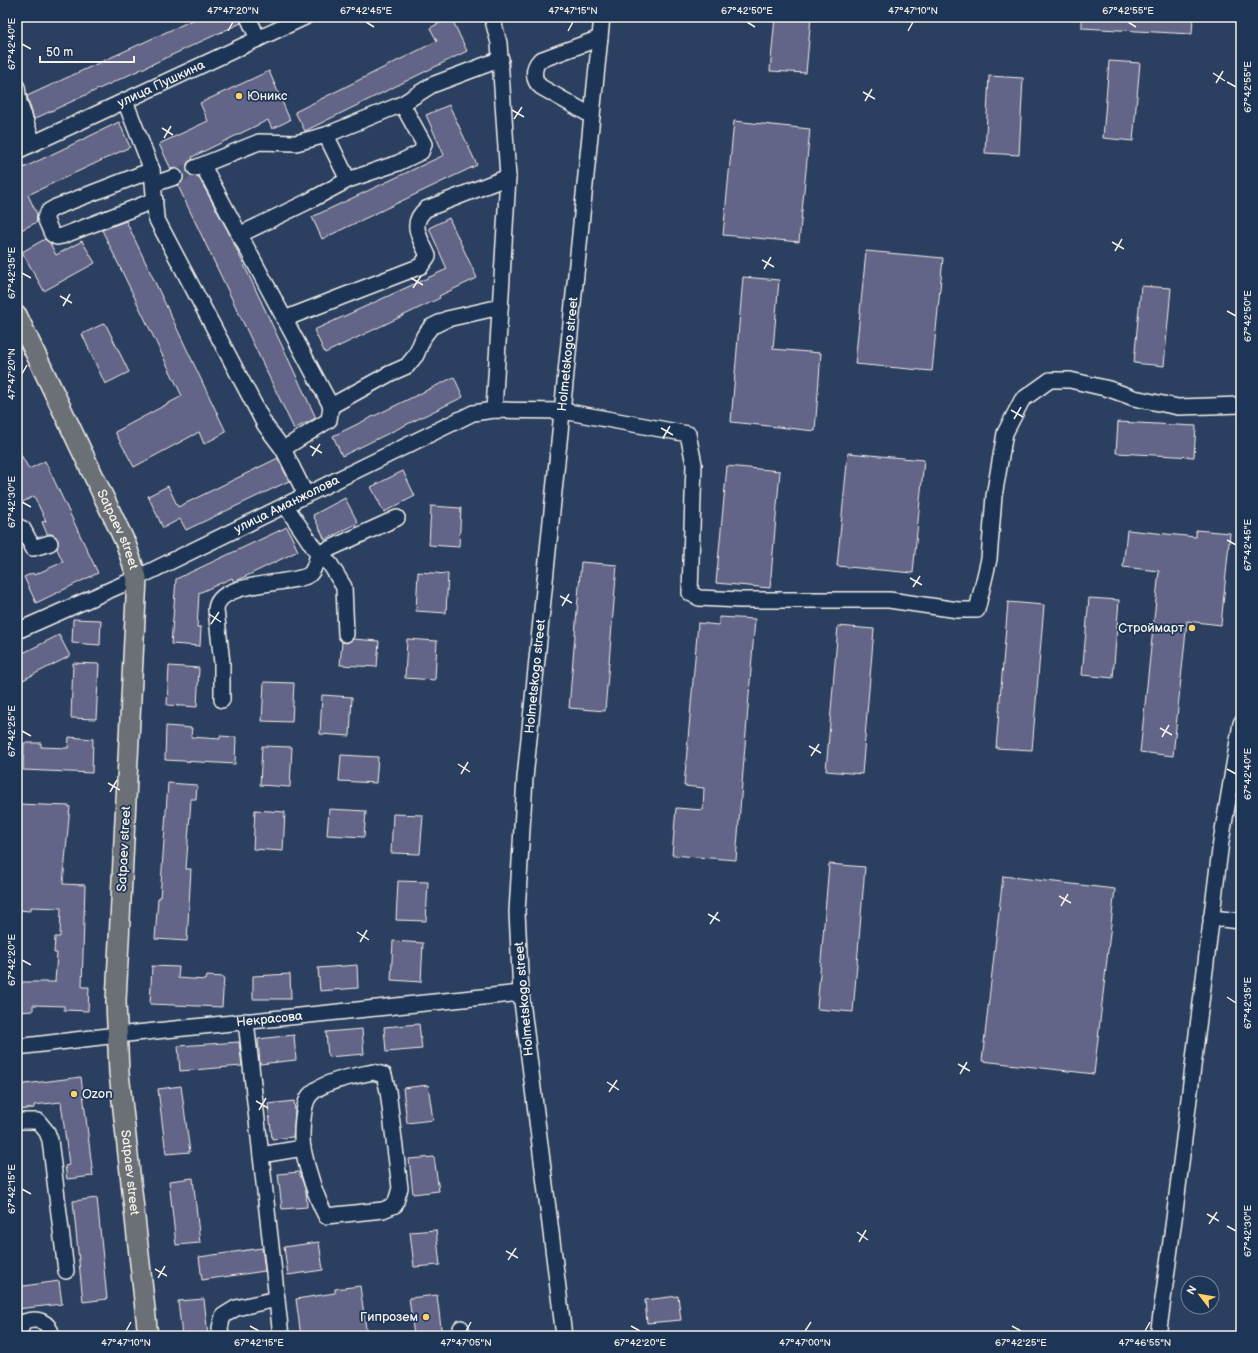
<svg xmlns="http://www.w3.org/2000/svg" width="1258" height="1353" font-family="'Balsamiq Sans',sans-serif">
  <rect width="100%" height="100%" fill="#2b3f61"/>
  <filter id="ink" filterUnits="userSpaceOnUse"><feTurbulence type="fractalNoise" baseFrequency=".025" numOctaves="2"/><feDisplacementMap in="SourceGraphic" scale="8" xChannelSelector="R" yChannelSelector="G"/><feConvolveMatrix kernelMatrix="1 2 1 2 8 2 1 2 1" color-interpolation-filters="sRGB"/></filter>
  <g filter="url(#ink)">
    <!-- building -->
    <g fill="#646588" stroke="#f4f1e8">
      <polygon points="199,17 239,17 241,23 34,119 27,96"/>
      <polygon points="451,17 467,51 305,131 295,112 437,41 430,28"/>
      <polygon points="775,17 811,17 806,73 770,71"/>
      <polygon points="1082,17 1193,17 1192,34 1082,28"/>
      <polygon points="1109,61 1140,63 1133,141 1103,138"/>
      <polygon points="269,71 290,120 272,129 268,120 192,157 193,159 188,162 186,167 190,175 198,176 228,231 316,418 294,429 178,186 184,179 183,174 177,168 171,169 159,144 208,121 200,103"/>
      <polygon points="989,76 1023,78 1019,155 985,153"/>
      <polygon points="449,105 477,165 322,239 312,217 444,155 426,115"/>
      <polygon points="734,121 810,129 799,242 723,235"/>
      <polygon points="119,122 130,147 28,195 37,214 37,222 17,232 17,171"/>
      <polygon points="449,218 477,278 439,296 440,298 325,353 314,330 447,269 429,228"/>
      <polygon points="126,221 226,432 204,444 199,432 134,467 115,432 182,396 102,230"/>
      <polygon points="45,239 50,243 56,255 82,241 95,263 44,291 22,252"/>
      <polygon points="866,251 943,258 932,371 855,364"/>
      <polygon points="743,277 779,280 773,349 821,353 815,431 731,422"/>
      <polygon points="1141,286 1171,288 1164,366 1134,363"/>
      <polygon points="105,323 129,372 105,384 82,334"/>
      <polygon points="454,377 463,397 342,456 333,436"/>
      <polygon points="1118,422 1196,426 1194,457 1116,453"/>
      <polygon points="17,448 29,469 45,461 98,573 36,603 24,577 33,573 34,575 63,562 57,549 58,540 52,534 47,534 42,522 46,521 34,496 17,505"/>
      <polygon points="848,453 924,460 913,573 837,566"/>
      <polygon points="278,458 289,481 186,530 180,519 163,528 148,496 168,486 178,507"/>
      <polygon points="727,466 780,471 770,588 716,583"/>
      <polygon points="403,471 415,496 384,512 371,487"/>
      <polygon points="345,498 358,523 325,540 313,515"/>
      <polygon points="431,506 461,508 459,547 429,545"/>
      <polygon points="287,527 298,551 234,582 232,578 199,593 197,627 201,627 200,646 171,644 176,579"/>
      <polygon points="1127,530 1196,537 1196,530 1230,533 1221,625 1187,621 1173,756 1140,752 1159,571 1123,567"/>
      <polygon points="581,562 617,565 605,711 569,708"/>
      <polygon points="418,572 448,574 446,613 416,611"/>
      <polygon points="1089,598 1119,600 1113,678 1082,675"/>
      <polygon points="1008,602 1044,605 1032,750 996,748"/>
      <polygon points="719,617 755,619 736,860 672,855 676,808 703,810 704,788 684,786 698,623 719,625"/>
      <polygon points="73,619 101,620 100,645 72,643"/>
      <polygon points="838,626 874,629 862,774 826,771"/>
      <polygon points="59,635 70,656 17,683 17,656"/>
      <polygon points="353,639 379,641 377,667 340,665 342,642 347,643"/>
      <polygon points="407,639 437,641 435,680 405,678"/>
      <polygon points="73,663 99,664 96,719 71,718"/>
      <polygon points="169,666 199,668 197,707 167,705"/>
      <polygon points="264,682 294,683 292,722 262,721"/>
      <polygon points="322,695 352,697 350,736 320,734"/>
      <polygon points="166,726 192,728 191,737 220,739 220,736 236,737 235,764 165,760"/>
      <polygon points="69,737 93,739 92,773 23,770 24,743 41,743 41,747 68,748"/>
      <polygon points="262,746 292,747 290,787 260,785"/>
      <polygon points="341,755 378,757 376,783 339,781"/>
      <polygon points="168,783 197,785 196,799 191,799 186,869 191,869 187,941 155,939 158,898 160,898"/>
      <polygon points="17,804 70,806 63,884 85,885 82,987 89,987 88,1011 64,1010 64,1006 33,1005 33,1011 17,1012 17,982 55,982 57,953 54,953 55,937 60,937 61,908 31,907 31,911 17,910"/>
      <polygon points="329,809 366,811 364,837 327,835"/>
      <polygon points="255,810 285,812 283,851 253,849"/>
      <polygon points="393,814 423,815 420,854 391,853"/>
      <polygon points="829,864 865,867 853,1012 817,1009"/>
      <polygon points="1003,876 1115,889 1094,1074 982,1061"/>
      <polygon points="398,881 428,882 426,921 396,920"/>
      <polygon points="393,941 423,943 421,982 391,980"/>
      <polygon points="357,965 358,988 320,991 318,968"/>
      <polygon points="152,966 179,967 178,978 206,980 207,976 224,977 222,1007 150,1004"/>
      <polygon points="290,974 291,999 253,999 253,976"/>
      <polygon points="419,1024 422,1049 386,1052 384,1027"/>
      <polygon points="362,1029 364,1054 328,1057 326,1032"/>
      <polygon points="294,1035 296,1060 260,1064 258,1039"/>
      <polygon points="239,1042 242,1066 180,1071 178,1046"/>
      <polygon points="81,1077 93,1176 67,1179 65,1166 69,1165 61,1102 34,1105 34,1108 19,1110 17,1085"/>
      <polygon points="428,1085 433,1120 407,1123 403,1088"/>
      <polygon points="181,1086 190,1152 166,1154 158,1089"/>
      <polygon points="294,1101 295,1111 293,1137 272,1139 268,1104"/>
      <polygon points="434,1157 439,1191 413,1194 409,1159"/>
      <polygon points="299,1172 306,1191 307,1207 282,1209 278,1174"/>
      <polygon points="193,1178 200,1243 176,1245 169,1181"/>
      <polygon points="97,1198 107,1299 83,1302 73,1201"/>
      <polygon points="436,1230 440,1265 414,1267 410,1232"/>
      <polygon points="319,1242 323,1270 288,1275 284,1247"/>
      <polygon points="262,1248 265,1271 202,1280 199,1257"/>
      <polygon points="59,1281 62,1304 17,1309 17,1287"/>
      <polygon points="360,1286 367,1336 301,1336 296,1299 335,1293 335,1289"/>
      <polygon points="437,1295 442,1336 414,1336 409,1298"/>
      <polygon points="678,1296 681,1320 647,1323 645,1300"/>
      <polygon points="204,1299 208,1336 182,1336 178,1301"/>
    </g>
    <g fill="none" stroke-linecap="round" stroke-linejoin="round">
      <!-- minor-tunnel -->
      <polyline stroke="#495a75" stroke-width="15" stroke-dasharray="15 8" stroke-linecap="butt" points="175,177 195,168"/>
      <!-- minor casing -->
      <g stroke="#f4f1e8" stroke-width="18">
        <g id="minor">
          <polyline points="248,17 258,39"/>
          <polyline points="492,17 499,43 508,177 494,410"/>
          <polyline points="17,87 19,102 33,143"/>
          <polyline points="125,101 152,170 156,218 265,425 283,449 306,495"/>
          <path d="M592,116L541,87C533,81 532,68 540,60L600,38"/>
          <polyline points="326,135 348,180"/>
          <path id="s1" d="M17,151L305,17"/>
          <polyline points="203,166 331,406 329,420 283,449"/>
          <polyline points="195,168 259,142 296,143 326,135 402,104 432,85 501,59"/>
          <polyline points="152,170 56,207 49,211 45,218 52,234 57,237 62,236 155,200"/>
          <polyline points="154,184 175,177"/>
          <polyline points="239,235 307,202 348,180 398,163 421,152 424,144 402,104"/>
          <path d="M284,319L421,266L428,256C421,239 408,224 426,209L508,177"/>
          <polyline points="331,406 389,374 407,366 416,355 424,336 431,327 447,319 500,307"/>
          <polyline points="285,505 318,554 330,564 344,587 346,634"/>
          <polyline points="17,526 23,529 33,548 50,543"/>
          <path id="s2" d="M17,631L137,578L473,413L494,410L563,411L688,434L694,464L690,593L699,598L740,600H889L958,610H977L989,559L994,496L1005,433L1022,400L1050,380H1070L1109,389L1134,398L1178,407L1241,405"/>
          <path d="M222,700V663L216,610C217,579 296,586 310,574C315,569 316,561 318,554L397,518"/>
          <polyline points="1211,918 1241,921"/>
          <polyline points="246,1021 281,1336"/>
          <path id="s3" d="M17,1047L117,1035L521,993"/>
          <path d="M373,1072L384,1075L388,1091L400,1188L395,1205L383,1210L326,1216C316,1198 307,1169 303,1149C301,1137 302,1104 310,1095C322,1081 355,1076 373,1072Z"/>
          <polyline points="17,1121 38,1121 47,1132 50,1140 66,1271"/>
          <polyline points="261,1155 303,1148"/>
          <polyline points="461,1328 462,1336"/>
          <path d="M17,1336L24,1322C37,1317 49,1321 52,1336"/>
          <polyline points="221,1336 220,1328 223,1316 236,1308 277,1299"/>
          <path id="s4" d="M564,1336L521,993L517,912L525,778L602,17"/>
          <polyline points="1158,1336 1174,1219 1221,842 1241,723"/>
        </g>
      </g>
      <!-- major casing -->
      <g stroke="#f4f1e8" stroke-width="22">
        <g id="major">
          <path id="s5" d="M17,315L126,544L137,578L116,1001L119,1073L148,1336"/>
        </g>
      </g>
      <!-- minor -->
      <use href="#minor" stroke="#1d3557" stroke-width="15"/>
      <!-- major -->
      <use href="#major" stroke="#6b6f75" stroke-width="19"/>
    </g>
  </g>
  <!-- ticks -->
  <path fill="none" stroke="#f4f1e8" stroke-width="1.5" d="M366,22L374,27M747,22L755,27M1128,22L1136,27M228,31L233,22M568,31L573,22M908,31L913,22M22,44L31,49M1213,73L1225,81M1227,82L1236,87M1216,83L1223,71M863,92L875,99M865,101L872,89M512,110L524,117M514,119L522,107M162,128L173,135M164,138L171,126M1112,242L1124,249M1115,251L1122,239M762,260L774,267M764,269L771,257M22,273L31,278M411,278L423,285M413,288L421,276M60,296L72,303M63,306L70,294M1227,311L1236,316M22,374L27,365M1011,410L1023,417M1014,419L1021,407M661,428L673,435M663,438L670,426M310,446L322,453M312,456L320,444M22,502L31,507M1227,540L1236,545M910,578L922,585M913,587L920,576M560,596L572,603M562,606L569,594M209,614L221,622M211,624L219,612M1160,728L1172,735M22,731L31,736M1162,737L1169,725M809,746L821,753M811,756L819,744M458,764L470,772M1227,769L1236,774M461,774L468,762M108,783L120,790M110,792L117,780M1059,896L1071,903M1061,906L1068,894M708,914L720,921M710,924L718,912M357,932L369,940M360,942L367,930M22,960L31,965M1227,997L1236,1003M958,1064L970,1071M960,1074L967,1062M607,1082L619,1090M609,1092L617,1080M256,1101L268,1108M259,1110L266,1098M22,1189L31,1194M1207,1214L1219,1221M1209,1224L1217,1212M1227,1226L1236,1231M857,1232L868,1240M859,1242L866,1230M506,1251L518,1258M508,1260L516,1248M155,1269L167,1276M158,1278L165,1266M250,1326L259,1331M631,1326L640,1331M1012,1326L1021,1331M126,1331L131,1322M466,1331L471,1322M805,1331L811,1322M1145,1331L1150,1322"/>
  <!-- markers -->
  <g fill="#ffd166" stroke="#1d3557" stroke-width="1.5">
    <circle cx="239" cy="96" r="4"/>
    <circle cx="1192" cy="628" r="4"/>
    <circle cx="74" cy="1094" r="4"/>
    <circle cx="426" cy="1317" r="4"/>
  </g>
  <g text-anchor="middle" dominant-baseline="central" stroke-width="3.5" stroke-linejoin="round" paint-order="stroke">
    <!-- street labels -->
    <g font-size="13" fill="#f4f1e8" stroke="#1d3557">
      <text stroke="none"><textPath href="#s1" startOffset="159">улица Пушкина</textPath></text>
      <text stroke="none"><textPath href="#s4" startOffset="987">Holmetskogo street</textPath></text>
      <text stroke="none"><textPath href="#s2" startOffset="298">улица Аманжолова</textPath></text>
      <text stroke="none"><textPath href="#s5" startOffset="237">Satpaev street</textPath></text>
      <text stroke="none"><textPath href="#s4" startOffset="663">Holmetskogo street</textPath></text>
      <text transform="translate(124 849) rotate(-87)">Satpaev street</text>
      <text transform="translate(524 999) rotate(-95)">Holmetskogo street</text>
      <text stroke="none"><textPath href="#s3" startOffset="254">Некрасова</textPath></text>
      <text stroke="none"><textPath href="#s5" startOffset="885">Satpaev street</textPath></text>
    </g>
    <!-- poi labels -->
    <g font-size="13" fill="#f4f1e8" stroke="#1d3557" text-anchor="start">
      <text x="247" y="96">Юникс</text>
      <text x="1184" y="628" text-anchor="end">Строймарт</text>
      <text x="82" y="1094">Ozon</text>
      <text x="418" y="1317" text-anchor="end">Гипрозем</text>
    </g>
  </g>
  <!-- margin -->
  <rect width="1258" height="1353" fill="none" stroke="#1d3557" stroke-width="44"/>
  <!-- north arrow -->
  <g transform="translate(1200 1295) rotate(301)"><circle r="19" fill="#1d3557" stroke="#738091"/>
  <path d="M0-3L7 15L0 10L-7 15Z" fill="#ffd166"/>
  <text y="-6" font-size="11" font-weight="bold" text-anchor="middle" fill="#f4f1e8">N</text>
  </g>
  <!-- scale -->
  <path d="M40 56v6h94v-6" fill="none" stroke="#f4f1e8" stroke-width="2"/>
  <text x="46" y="56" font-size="12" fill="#f4f1e8" stroke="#1d3557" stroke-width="3" paint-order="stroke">50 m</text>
  <rect x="22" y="22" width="1214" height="1309" fill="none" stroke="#f4f1e8" stroke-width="1.5"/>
  <g font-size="10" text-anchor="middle" fill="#f4f1e8">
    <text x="233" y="14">47°47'20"N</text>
    <text x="366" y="14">67°42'45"E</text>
    <text x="573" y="14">47°47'15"N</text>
    <text x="747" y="14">67°42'50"E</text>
    <text x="913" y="14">47°47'10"N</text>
    <text x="1128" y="14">67°42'55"E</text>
    <text transform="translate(11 44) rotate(-90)" y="4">67°42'40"E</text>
    <text transform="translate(1247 87) rotate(-90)" y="4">67°42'55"E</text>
    <text transform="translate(11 273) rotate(-90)" y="4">67°42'35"E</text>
    <text transform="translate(1247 316) rotate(-90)" y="4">67°42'50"E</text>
    <text transform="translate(11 374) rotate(-90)" y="4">47°47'20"N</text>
    <text transform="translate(11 502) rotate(-90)" y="4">67°42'30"E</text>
    <text transform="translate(1247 545) rotate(-90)" y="4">67°42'45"E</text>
    <text transform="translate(11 731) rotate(-90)" y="4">67°42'25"E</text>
    <text transform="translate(1247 774) rotate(-90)" y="4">67°42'40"E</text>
    <text transform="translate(11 960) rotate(-90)" y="4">67°42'20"E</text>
    <text transform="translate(1247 1003) rotate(-90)" y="4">67°42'35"E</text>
    <text transform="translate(11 1189) rotate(-90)" y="4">67°42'15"E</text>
    <text transform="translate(1247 1231) rotate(-90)" y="4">67°42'30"E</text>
    <text x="126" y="1346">47°47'10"N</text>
    <text x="259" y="1346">67°42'15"E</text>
    <text x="466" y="1346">47°47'05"N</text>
    <text x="640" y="1346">67°42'20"E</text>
    <text x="805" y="1346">47°47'00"N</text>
    <text x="1021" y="1346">67°42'25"E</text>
    <text x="1145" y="1346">47°46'55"N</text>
  </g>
</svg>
